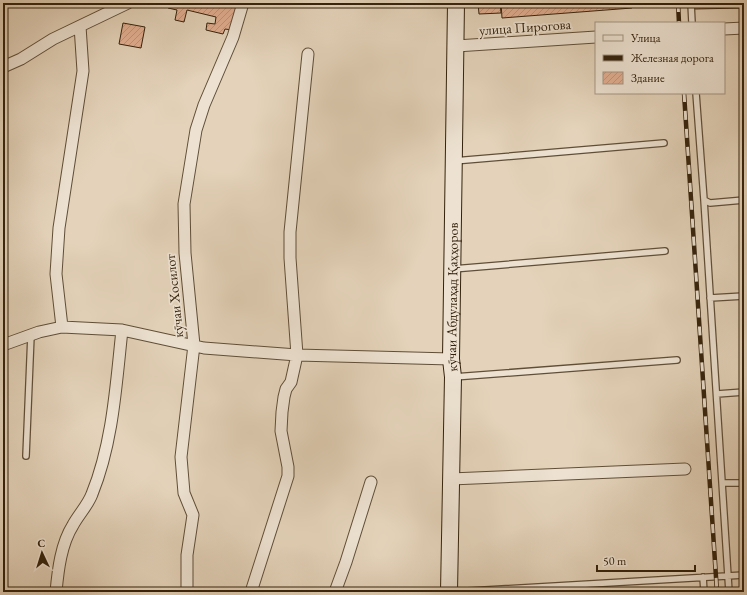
<svg xmlns="http://www.w3.org/2000/svg" width="747" height="595" viewBox="0 0 747 595" font-family="'EB Garamond',serif">
  <style>
    .building { fill: url(#building-hatch); stroke: #34220c }
    .lines { fill: none; stroke-linecap: round; stroke-linejoin: round }
    .service-casing { stroke: #604e38; stroke-width: 8 }
    .minor-casing { stroke: #604e38; stroke-width: 13 }
    .secondary-casing { stroke: #34220c; stroke-width: 18 }
    .service { stroke: #ede2d2; stroke-width: 5.5 }
    .minor { stroke: #ede2d2; stroke-width: 11 }
    .secondary { stroke: #ede2d2; stroke-width: 16 }
    .rail-casing { stroke: #34220c; stroke-width: 4.5 }
    .rail { stroke: #ede2d2; stroke-width: 3; stroke-dasharray: 9; stroke-linecap: butt }
    .labels { text-anchor: middle; dominant-baseline: central; stroke-width: 3.5; stroke-linejoin: round; paint-order: stroke }
    .street-label { font-size: 14px; fill: #34220c; stroke: #ede2d2 }
  </style>
  <defs>
    <pattern id="building-hatch" width="6" height="6" patternUnits="userSpaceOnUse"><rect width="6" height="6" fill="#e2af92"/><path d="M-1 1l2-2M0 6l6-6M5 7l2-2" fill="none" stroke="#c2967d"/></pattern>
  </defs>
  <rect width="100%" height="100%" fill="#e4d3ba"/>
  <filter id="stains"><feTurbulence type="fractalNoise" baseFrequency=".005" numOctaves="4"/><feColorMatrix values="0 0 0 0 .2 0 0 0 0 .09 0 0 0 0 .02 0 0 0 .5 -.17"/></filter>
  <radialGradient id="worn" r=".72"><stop offset=".6" stop-color="#630" stop-opacity="0"/><stop offset="1" stop-color="#630" stop-opacity=".3"/></radialGradient>
  <path class="building" d="M169,3H238L232,30L225,29L223,34L206,30L207,23L215,24L216,17L187,10L184,22L175,20L177,10L168,8Z
    M478,3H500L501,13L479,14Z
    M501,3H632V8L502,18Z
    M694,3H744V8L694,9Z
    M123,23L145,27L141,48L119,44Z"/>
  <g class="lines">
    <g class="service-casing">
      <path id="service" d="M691,3L692,23
        M696,93L704,200L710,203L744,200
        M454,161L664,143
        M704,200L729,592
        M453,269L665,251
        M710,298L744,296
        M454,377L677,360
        M717,394L744,392
        M26,456L31,335
        M722,483H744
        M703,577L704,592
        M451,592L744,575"/>
    </g>
    <g class="minor-casing">
      <path id="minor" d="M724,29L744,28
        M456,46L596,37
        M3,67L21,59L53,39L128,3
        M62,327L56,274L59,228L83,71L80,26
        M3,345L39,332L62,327L122,330L204,348L297,355L451,359
        M451,479L685,469
        M56,592C58,570 61,544 73,525C79,514 88,505 92,494C113,442 116,385 122,330
        M187,592V555L193,515L184,493L181,457L194,345L185,253L184,204L196,130L204,105L233,37L243,3
        M251,592L288,476V467L281,431L282,412L284,397L286,389L291,382L297,355L290,258V232L308,54
        M335,592L346,562L371,482"/>
    </g>
    <g class="secondary-casing">
      <g id="secondary">
        <path id="s1" d="M449,592L453,377L451,359L456,3"/>
      </g>
    </g>
    <use href="#service" class="service"/>
    <use href="#minor" class="minor"/>
    <use href="#secondary" class="secondary"/>
    <g class="rail-casing">
      <path id="rail" d="M678,3L679,23
        M684,93L717,592"/>
    </g>
    <use href="#rail" class="rail"/>
  </g>
  <g class="labels">
    <g class="street-label">
      <text transform="translate(525 27) rotate(-4)">улица Пирогова</text>
      <text transform="translate(174 296) rotate(-96)">кӯчаи Хосилот</text>
      <text stroke="none"><textPath href="#s1" startOffset="295">кӯчаи Абдулаҳад Қаҳҳоров</textPath></text>
    </g>
  </g>
  <rect width="747" height="595" fill="none" stroke="#e4d3ba" stroke-width="16"/>
  <rect x="4" y="4" width="739" height="587" fill="none" stroke="#34220c" stroke-width="2"/>
  <rect x="8" y="8" width="731" height="579" fill="none" stroke="#34220c"/>
  <rect x="595" y="22" width="130" height="72" fill="#ede2d2" stroke="#a39583"/>
  <rect x="603" y="35" width="20" height="6" fill="#ede2d2" stroke="#a39583"/>
  <text x="631" y="42" font-size="12" fill="#34220c">Улица</text>
  <rect x="603" y="55" width="20" height="6" fill="#34220c" stroke="#a39583"/>
  <text x="631" y="62" font-size="12" fill="#34220c">Железная дорога</text>
  <rect x="603" y="72" width="20" height="12" fill="url(#building-hatch)" stroke="#a39583"/>
  <text x="631" y="82" font-size="12" fill="#34220c">Здание</text>
  <g transform="translate(42 553) rotate(356)" stroke="#ede2d2" stroke-width="3" paint-order="stroke">
  <path d="M0-3L7 15L0 10L-7 15Z" fill="#34220c"/>
  <text y="-6" font-size="11" font-weight="bold" text-anchor="middle" fill="#34220c">С</text>
  </g>
  <path d="M597 565v6h98v-6" fill="none" stroke="#34220c" stroke-width="2"/>
  <text x="603" y="565" font-size="12" fill="#34220c" stroke="#ede2d2" stroke-width="3" paint-order="stroke">50 m</text>
  <rect width="100%" height="100%" filter="url(#stains)"/>
  <rect width="100%" height="100%" fill="url(#worn)"/>
</svg>
